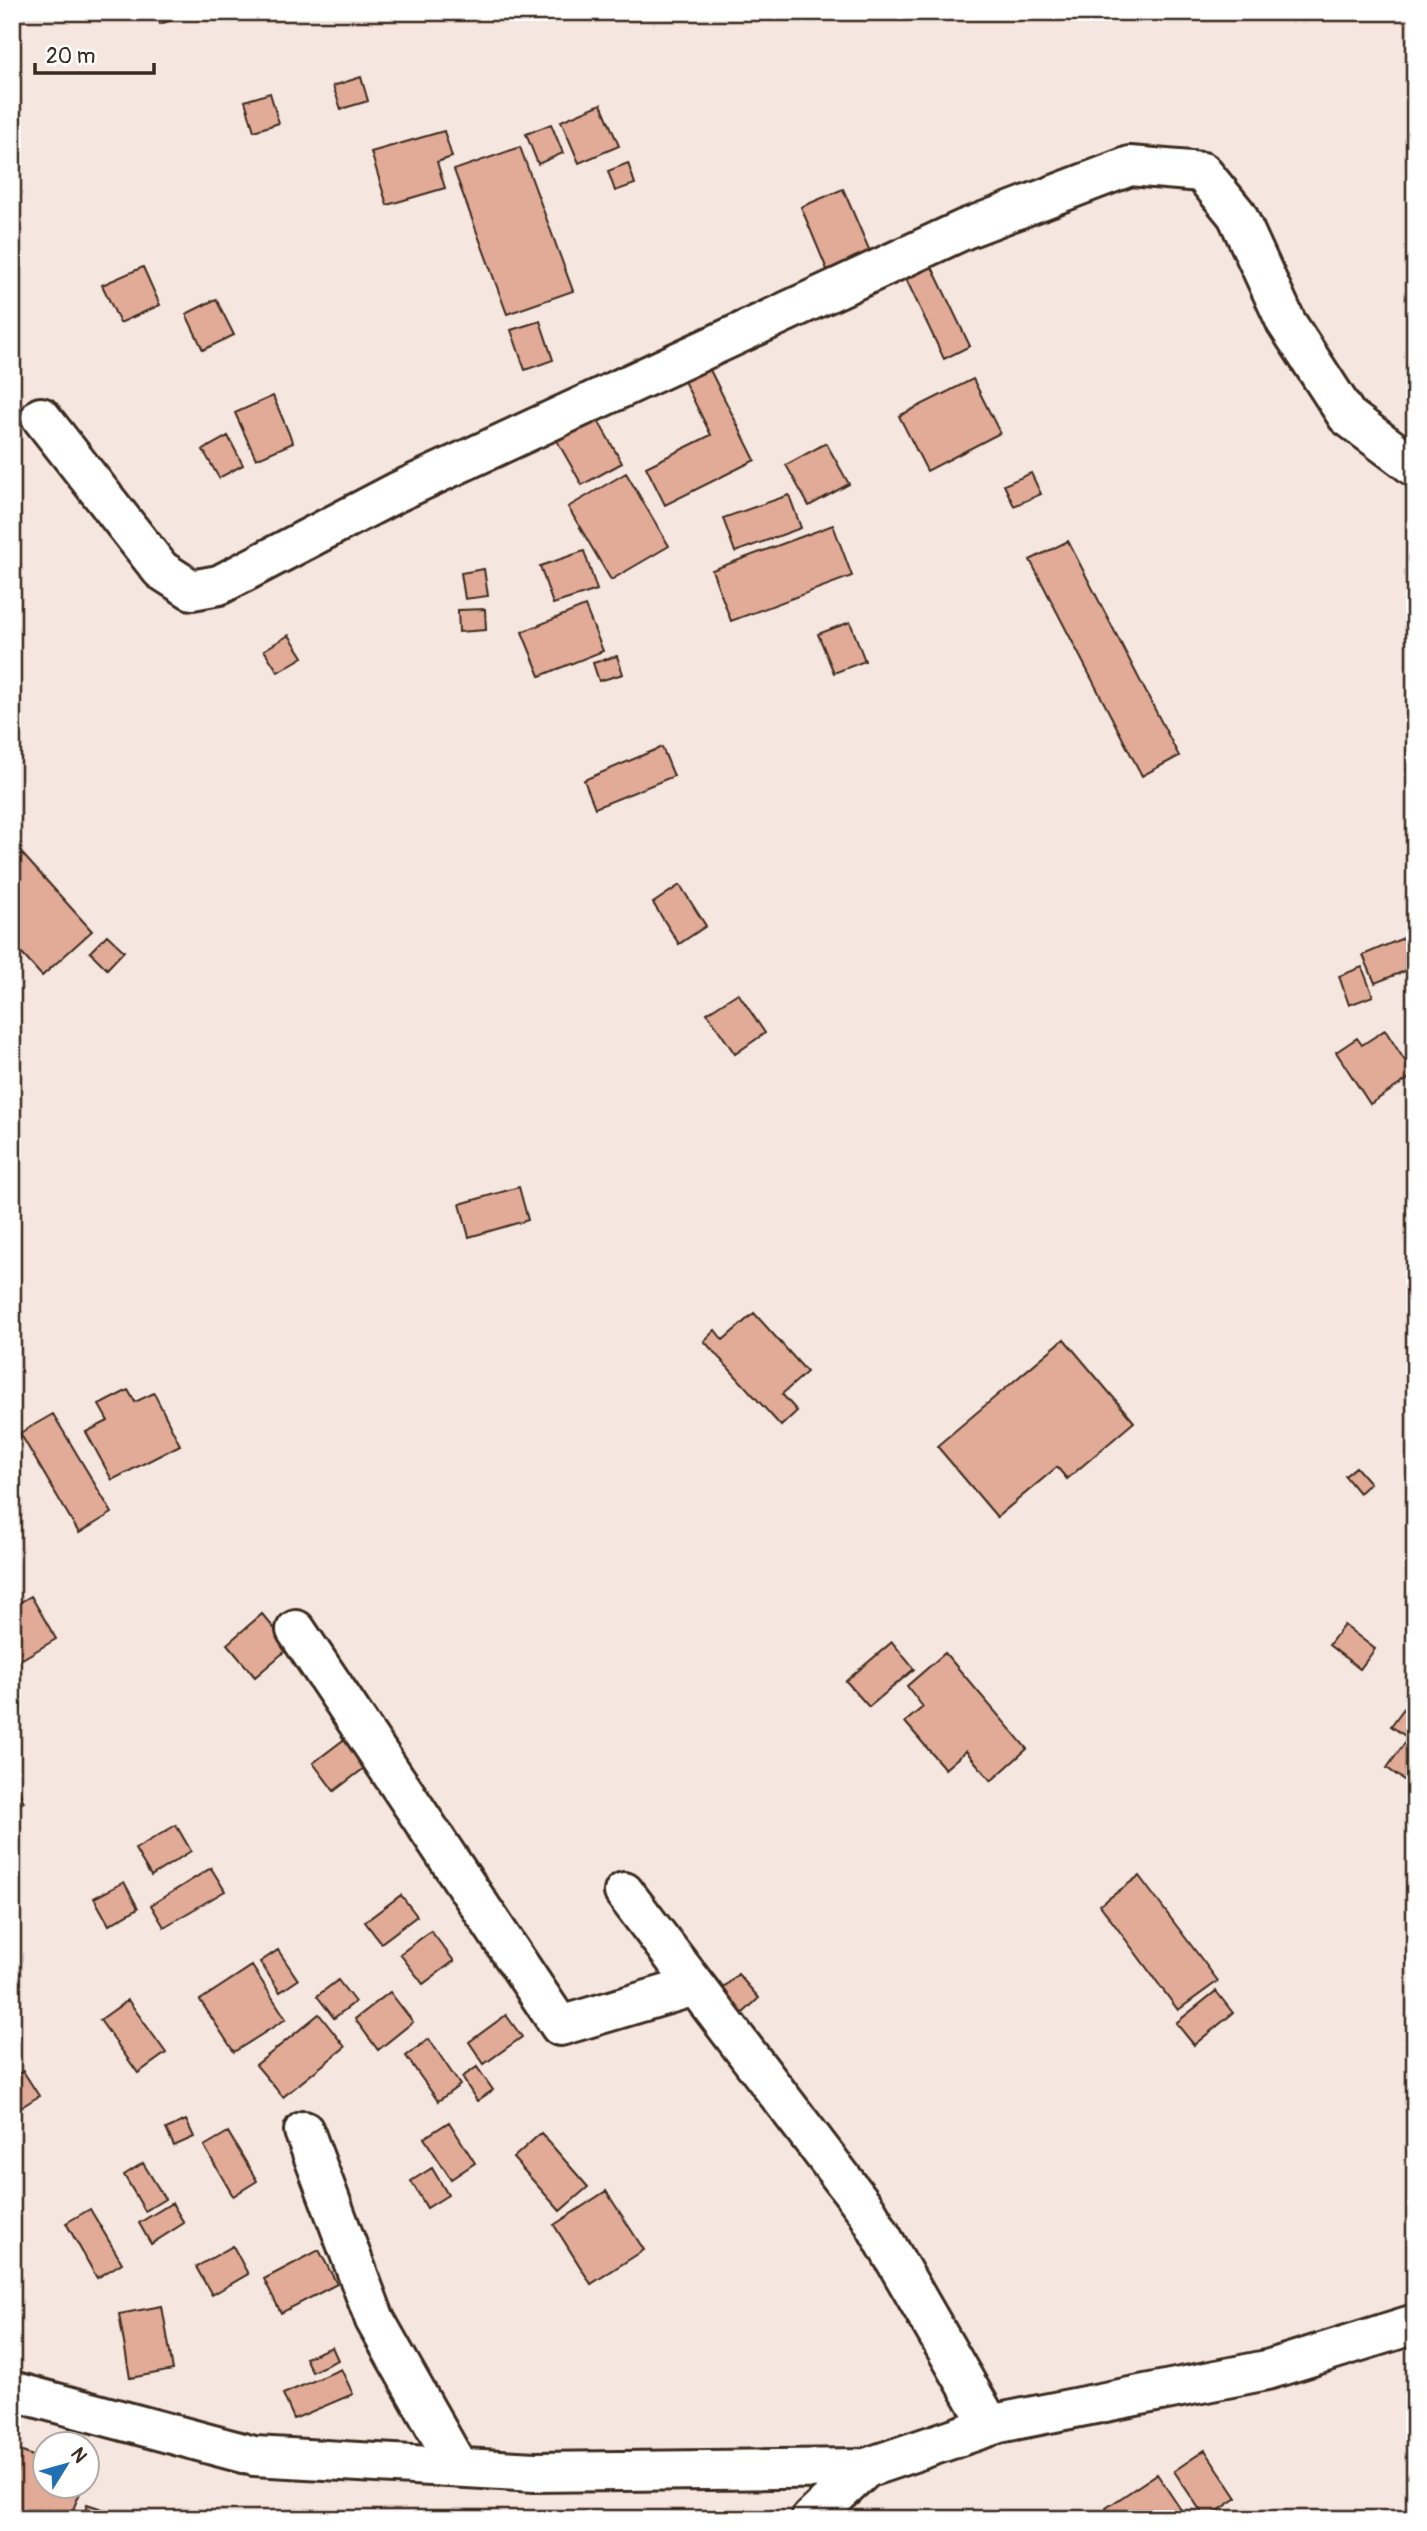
<svg xmlns="http://www.w3.org/2000/svg" width="1427" height="2531" viewBox="0 0 1427 2531" font-family="Pangolin,sans-serif">
  <style>
    .building { fill: #e1ab97; stroke: #3b2a1e; stroke-width: 2 }
    .lines { fill: none; stroke-linecap: round; stroke-linejoin: round }
    .minor-casing { stroke: #3b2a1e; stroke-width: 44 }
    .minor { stroke: #fff; stroke-width: 38 }
  </style>
  <rect width="100%" height="100%" fill="#f6e6e0"/>
  <filter id="ink" filterUnits="userSpaceOnUse"><feTurbulence type="fractalNoise" baseFrequency=".0143" numOctaves="2"/><feDisplacementMap in="SourceGraphic" scale="14" xChannelSelector="R" yChannelSelector="G"/><feConvolveMatrix kernelMatrix="1 2 1 2 8 2 1 2 1" color-interpolation-filters="sRGB"/></filter>
  <g filter="url(#ink)">
    <path class="building" d="M156,12H176L178,18L160,24Z
      M361,77L368,101L341,109L333,86Z
      M270,93L279,123L254,131L245,101Z
      M601,104L619,146L579,163L561,121Z
      M551,124L563,153L538,164L526,134Z
      M444,131L452,157L437,162L445,188L387,205L371,152Z
      M520,147L573,291L507,314L454,170Z
      M628,163L635,184L615,191L608,171Z
      M843,189L871,254L828,272L801,207Z
      M143,267L160,305L120,323L102,285Z
      M932,267L970,346L944,359L906,279Z
      M216,299L234,335L203,350L186,314Z
      M540,321L553,360L525,370L511,330Z
      M707,364L755,460L665,505L646,467L711,435L682,377Z
      M973,379L1000,433L927,471L899,416Z
      M273,396L293,443L256,459L235,413Z
      M596,417L622,463L582,485L556,439Z
      M228,436L243,465L219,478L203,450Z
      M826,443L849,484L809,506L786,465Z
      M626,473L669,546L611,580L568,507Z
      M1031,473L1041,494L1014,506L1004,485Z
      M789,495L801,528L735,552L723,518Z
      M833,525L852,576L731,621L712,570Z
      M1068,541L1179,756L1142,776L1030,560Z
      M584,551L597,590L553,604L540,566Z
      M484,569L488,596L465,599L461,573Z
      M585,606L603,651L540,676L522,632Z
      M485,609L486,630L459,632L458,610Z
      M850,622L865,661L834,673L818,634Z
      M289,635L303,657L278,672L264,650Z
      M617,656L623,674L599,681L593,663Z
      M662,747L674,776L595,808L584,780Z
      M17,848L92,931L42,976L12,943V852Z
      M680,885L706,926L679,944L653,903Z
      M1415,933V967L1375,983L1363,955Z
      M107,935L124,951L107,969L90,952Z
      M1362,967L1373,996L1349,1005L1339,976Z
      M738,993L765,1033L735,1054L707,1013Z
      M1385,1030L1414,1075L1370,1104L1336,1052L1357,1038L1362,1045Z
      M519,1187L528,1220L469,1237L460,1204Z
      M754,1313L807,1372L782,1394L797,1411L781,1426L704,1341L715,1330L723,1340Z
      M1064,1339L1134,1422L1067,1479L1057,1467L997,1517L937,1446Z
      M128,1390L135,1402L154,1393L180,1445L112,1480L86,1432L108,1421L99,1405Z
      M53,1414L112,1513L79,1533L20,1433Z
      M1356,1467L1370,1483L1359,1493L1345,1476Z
      M31,1596L56,1639L12,1665V1607Z
      M262,1614L290,1647L255,1677L227,1644Z
      M1344,1625L1375,1649L1360,1669L1329,1645Z
      M892,1642L914,1669L869,1707L846,1681Z
      M945,1653L1027,1749L991,1781L966,1751L945,1769L905,1722L923,1707L907,1686Z
      M1415,1693V1788L1387,1768L1408,1738L1391,1726Z
      M346,1738L367,1766L334,1791L313,1763Z
      M12,1777L24,1802L12,1808Z
      M176,1825L191,1851L151,1876L135,1849Z
      M211,1868L225,1891L164,1927L151,1905Z
      M1139,1876L1218,1981L1178,2010L1100,1905Z
      M124,1882L138,1908L109,1925L94,1898Z
      M401,1895L417,1916L381,1943L365,1922Z
      M431,1931L454,1961L423,1984L400,1954Z
      M278,1950L298,1980L280,1992L260,1962Z
      M252,1966L286,2019L234,2052L200,2000Z
      M738,1974L759,1998L741,2015L720,1991Z
      M338,1980L355,2002L334,2018L317,1996Z
      M1216,1991L1233,2013L1194,2045L1176,2023Z
      M390,1992L413,2022L378,2050L355,2019Z
      M128,2000L166,2053L138,2073L100,2020Z
      M319,2014L345,2047L283,2097L256,2065Z
      M506,2015L522,2037L484,2064L469,2042Z
      M429,2039L460,2085L438,2101L406,2056Z
      M477,2067L493,2090L477,2101L462,2077Z
      M23,2071L39,2096L12,2113V2078Z
      M186,2120L194,2137L174,2146L166,2129Z
      M449,2122L475,2163L451,2179L424,2138Z
      M228,2132L257,2181L233,2196L204,2146Z
      M541,2133L588,2187L560,2211L513,2158Z
      M143,2163L165,2199L145,2211L124,2175Z
      M432,2168L448,2195L427,2208L411,2181Z
      M606,2191L644,2250L591,2284L554,2225Z
      M172,2203L184,2223L151,2244L139,2223Z
      M90,2209L122,2263L97,2278L66,2223Z
      M233,2246L248,2274L212,2295L196,2267Z
      M319,2250L337,2284L281,2313L264,2279Z
      M162,2306L173,2370L130,2378L119,2314Z
      M332,2347L338,2360L312,2372L305,2358Z
      M341,2369L353,2394L294,2419L283,2394Z
      M12,2448L46,2461V2486H83L69,2519L12,2518Z
      M1205,2450L1237,2498L1206,2519L1174,2471Z
      M1157,2474L1187,2519H1113L1106,2508Z
      M87,2504L133,2519H83Z"/>
    <g class="lines">
      <g class="minor-casing">
        <path id="minor" d="M41,417L161,570L192,590L219,585L397,492L965,229L1130,166L1202,172L1237,215L1286,322L1347,416L1415,467
          M296,1630L560,2026L695,1986
          M624,1892L867,2211L990,2425
          M304,2131L375,2320L458,2467
          M12,2391L254,2456L535,2472L866,2468L999,2423L1267,2370L1415,2324
          M811,2519L866,2468"/>
      </g>
      <use href="#minor" class="minor"/>
    </g>
  </g>
  <rect width="1427" height="2531" fill="none" stroke="#fff" stroke-width="42"/>
  <rect x="21" y="21" width="1385" height="2489" fill="none" stroke="#3b2a1e" stroke-width="2.5" filter="url(#ink)"/>
  <g transform="translate(66 2465) rotate(53)"><circle r="33" fill="#ffffff" stroke="#b1aaa5" stroke-width="2"/>
  <path d="M0-5L12 26L0 18L-12 26Z" fill="#1f6fb2"/>
  <text y="-10" font-size="19" font-weight="bold" text-anchor="middle" fill="#3b2a1e">N</text>
  </g>
  <path d="M35 63v10h119v-10" fill="none" stroke="#3b2a1e" stroke-width="3.5"/>
  <text x="46" y="63" font-size="21" fill="#3b2a1e" stroke="#ffffff" stroke-width="5" paint-order="stroke">20 m</text>
</svg>
